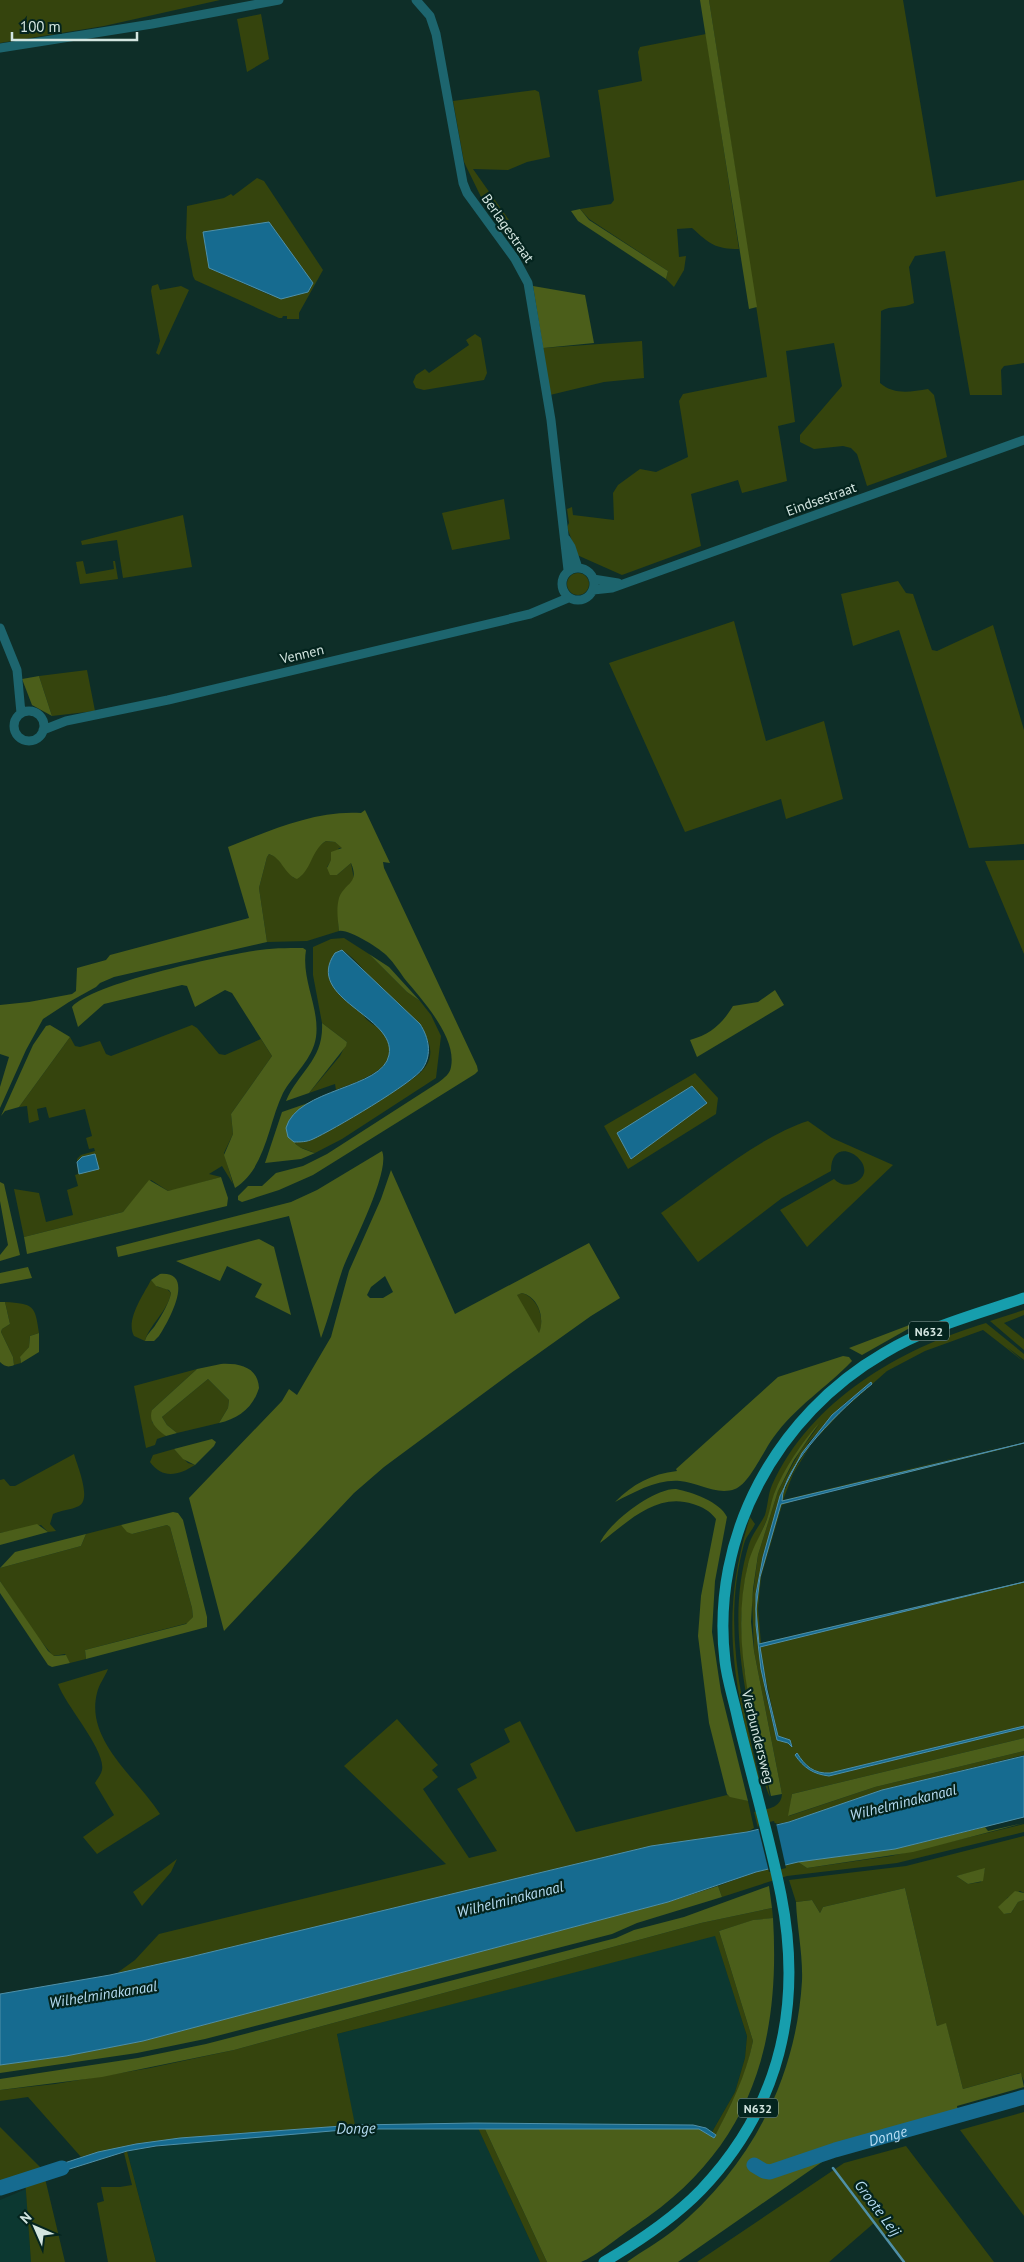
<svg xmlns="http://www.w3.org/2000/svg" width="1024" height="2262" viewBox="0 0 1024 2262" font-family="'PT Sans',sans-serif">
  <style>
    .built { fill: #0c3831 }
    .green { fill: #35440d; fill-rule: evenodd }
    .forest { fill: #4b5e1a; fill-rule: evenodd }
    .water { fill: #166b90; stroke: #4f90a8 }
    .pier { fill: #0e2e28 }
    .lines { fill: none; stroke-linecap: round; stroke-linejoin: round }
    .stream { stroke: #4f90a8; stroke-width: 2.5 }
    .river { stroke: #166b90; stroke-width: 15 }
    .tertiary { stroke: #1d656e; stroke-width: 9 }
    .primary { stroke: #179ead; stroke-width: 11 }
    .labels { text-anchor: middle; dominant-baseline: central; stroke-width: 4.5; stroke-linejoin: round; paint-order: stroke }
    .shield { fill: #04241e; stroke: #95aba6; stroke-width: 1 }
    .shield-label { font-size: 12px; font-weight: bold; fill: #d3e5e0 }
    .street-label { font-size: 14px; fill: #d3e5e0; stroke: #04241e }
    .water-label { font-size: 15px; font-style: italic; fill: #b6dcf2; stroke: #04241e }
  </style>
  <rect width="100%" height="100%" fill="#0e2e28"/>
  <path class="built" d="M715,1935L747,2036L745,2058L735,2092L712,2132L701,2126L693,2125L476,2123L540,2262H156L127,2151L212,2140L355,2129L337,2034Z
    M26,2189L31,2262H0V2200Z"/>
  <path class="green" d="M0,0H220L104,26L0,43Z
    M709,0H903L936,197L1024,180V363L1004,366L1001,370L1002,395H970L945,251L915,256L909,267L914,303C903,309 891,305 881,311L880,383C894,395 910,392 928,389L934,395L947,457L867,486L857,454L851,448L843,446L814,449L800,442V435L842,386L834,343L786,351L795,422L778,426L787,481L742,493L738,480L691,494L701,546L622,575L577,555L567,527L569,523L567,509L572,507L573,515L614,520L613,493L618,485L640,469L656,472L688,457L679,401L683,394L767,377Z
    M261,14L269,59L247,72L237,19Z
    M706,34L739,249C715,249 710,244 692,228L677,229L679,257L686,256L684,270L674,287L666,279L668,271L589,219L580,209L611,204L614,200L598,90L642,81L638,52L640,47Z
    M535,90L539,92L550,157L527,162L508,170L473,169L509,220L496,219L482,199L464,162L453,101Z
    M257,178L264,181L323,270L299,313V319H287V316H283L282,318H279L195,280L193,276L186,238L187,206L224,198L231,194L233,196ZM203,232L272,296L209,268Z
    M158,284L160,290L181,286L189,290L159,355L156,353L160,341L151,291L152,286Z
    M475,334L481,338L487,373L484,380L424,390L416,388L413,382L416,375L425,369L429,373L469,345L466,340Z
    M642,341L644,378L604,382L550,395L543,348Z
    M504,499L510,539L452,550L442,513Z
    M183,515L192,567L123,578L117,540L82,545L81,541Z
    M83,561L86,574L114,569L113,561H115L118,579L80,584L76,562Z
    M567 584a11 11 0 1 1 22 0a11 11 0 1 1-22 0Z
    M898,581L906,593L913,594L932,650L937,651L993,625L1024,730V844L969,848L899,630L853,646L841,594Z
    M734,621L766,741L824,721L843,799L786,819L781,799L685,832L609,663Z
    M87,670L95,711L52,716L39,676Z
    M326,841L335,842L343,848H339L327,867L337,875L351,863L354,879C338,903 337,901 339,931L307,941L267,942L259,888L267,857L269,854L276,857L294,878L301,876L316,848Z
    M1024,860V954L985,861Z
    M344,938L369,954L407,992L420,1001L431,1015L441,1036L436,1078L342,1139L315,1153L299,1147L294,1142C315,1141 354,1116 372,1104C388,1094 406,1085 420,1073C452,1043 401,1008 383,991C369,978 358,960 342,950L338,951C346,972 353,996 364,1016C368,1023 379,1026 384,1034C408,1067 358,1081 336,1090L335,1084L309,1093L340,1056L347,1042L322,1023L313,975V947L331,939Z
    M192,1025L197,1028L219,1054L225,1055L261,1039L272,1056L231,1114L233,1134L224,1153L233,1184L222,1166L209,1174L221,1177L175,1190L168,1191L151,1180L123,1212L24,1237L14,1189L39,1193L46,1222L73,1215L67,1190L78,1186L75,1175L78,1174L77,1159L81,1155L95,1151L94,1148L89,1149L86,1138L92,1136L85,1109L49,1118L46,1107L37,1109L39,1120L29,1123L27,1106L19,1107L70,1037L75,1046L80,1047L100,1041L106,1054L111,1056Z
    M695,1073L718,1098L716,1114L628,1169L604,1126ZM692,1087L706,1103L632,1158Z
    M808,1121L832,1138L893,1165L807,1247L780,1210L834,1179C839,1184 845,1186 852,1184C889,1170 831,1126 831,1171L782,1198L698,1262L661,1213C703,1184 760,1136 808,1121Z
    M151,1280L158,1287L166,1288L171,1293C168,1311 149,1325 145,1341L134,1336C125,1320 144,1294 151,1280Z
    M522,1293C539,1298 545,1320 539,1334L516,1295Z
    M5,1302C34,1304 35,1305 39,1333L30,1336L29,1347L20,1358L21,1363L14,1365L13,1357L1,1332L2,1329L10,1324Z
    M1024,1310V1315L1004,1323L1024,1339V1350L990,1321Z
    M986,1323L1024,1354V1360L1007,1347L1024,1362L983,1330L925,1351L887,1371L843,1410L812,1443L793,1474L783,1500L1024,1441L904,1471L1024,1444L803,1498L782,1505L761,1577L758,1609L761,1643L1024,1581L759,1644L756,1609L760,1577L780,1504L892,1474L783,1501L781,1499C799,1451 832,1416 872,1384L845,1403L809,1442L780,1496L763,1557L756,1594V1625L765,1691L777,1740L786,1742L793,1747L790,1740L778,1736L759,1647L1024,1582V1726L830,1773C814,1774 805,1766 797,1753L795,1755C804,1768 812,1774 829,1776L1024,1728V1738L792,1794L789,1816L875,1787L1024,1751V1755L882,1790L789,1822L775,1824L774,1821L759,1824L758,1828L754,1812C766,1809 781,1809 782,1794L754,1651L752,1600L758,1555L778,1491L800,1451L820,1424L798,1450L775,1492L769,1514L748,1564L744,1586L741,1621L744,1668L770,1797C761,1780 753,1731 749,1709C738,1654 732,1599 749,1544C752,1534 760,1525 765,1515C768,1505 768,1494 772,1485C811,1400 899,1349 986,1323Z
    M197,1369L152,1410V1422L166,1436L157,1439L155,1445L146,1448L134,1386Z
    M208,1379L229,1400L228,1408L219,1423L177,1433L167,1425L162,1417Z
    M174,1449L188,1463L195,1465C179,1475 163,1480 150,1462L153,1455Z
    M74,1454C77,1465 92,1499 79,1506C71,1510 61,1510 53,1514L50,1524L56,1531L48,1532L41,1525L0,1533V1480L4,1479L10,1486H15Z
    M750,1517L755,1524C752,1531 746,1536 744,1544C721,1627 743,1708 762,1790H760C736,1688 717,1622 750,1517Z
    M121,1525L132,1534L167,1525L170,1527L192,1608L193,1617L188,1623L85,1650L86,1659L70,1663L65,1654L53,1656L36,1635L0,1581V1568L81,1546L86,1534Z
    M108,1669C105,1677 99,1684 97,1693C85,1740 136,1777 160,1814L97,1854L83,1837L114,1815L95,1783C97,1779 101,1775 102,1770C106,1750 65,1705 58,1684Z
    M397,1719L438,1765L432,1770L438,1777L423,1789L469,1858L497,1851L457,1789L477,1778L470,1764L510,1742L504,1729L520,1721L576,1832L727,1795L748,1801L754,1828L747,1832L651,1846L186,1958L117,1973L135,1960L159,1934L446,1864L344,1766Z
    M1024,1824V1832L897,1863L787,1876L722,1897L718,1886L756,1872L798,1862L807,1868L891,1856Z
    M1024,1836V1893L1020,1891L1007,1898L1004,1914L1011,1913L1018,1902L1024,1900V2081L1020,2073L963,2089L946,2024L937,2026L905,1888L823,1907L820,1913L812,1900L796,1902L789,1880L906,1866ZM985,1869L981,1882L968,1884L956,1876Z
    M177,1859L171,1872L142,1906L133,1892Z
    M772,1908L773,1918L754,1920L719,1931L753,2041C747,2075 731,2105 716,2135L712,2132L735,2092L745,2058L747,2036L715,1936L337,2034L355,2125L180,2138L136,2144L81,2157L28,2097L0,2101V2090L55,2084L150,2068L234,2050L701,1923Z
    M1024,2112V2216L960,2130Z
    M0,2127L43,2170L65,2262H31L25,2178L0,2186Z
    M478,2128L485,2129L547,2262H540Z
    M906,2146L994,2262H903L874,2223L829,2262H697L844,2163Z
    M127,2151L156,2262H108L97,2203L104,2201L101,2187H120L132,2185L124,2153Z"/>
  <path class="forest" d="M700,0H709L757,307L749,309Z
    M580,209L589,220L668,271L666,279L578,221L571,211Z
    M533,286L585,295L594,343L543,348Z
    M39,676L50,710L52,716L32,705L22,679Z
    M365,810L390,863L383,862L384,868L477,1066L478,1071L475,1074L313,1175L279,1190L242,1202L238,1200V1196L248,1186H262L276,1173L303,1166L327,1154L439,1082C444,1078 450,1074 451,1067C457,1037 422,1000 404,978C399,971 394,963 388,957C381,949 349,929 339,931C338,920 336,909 339,898C345,882 360,884 351,863L337,875H330L327,868L331,860V852L342,848L335,842L326,841C311,850 312,870 297,879C284,874 282,858 269,854L267,857L259,888L267,942L114,977L100,983L96,987L69,1002L43,1019L26,1050L0,1108V1087L9,1057L0,1054V1005L29,1002L72,994L76,991L77,968L106,960L110,955L249,918L228,847C269,831 315,810 361,813Z
    M303,948L306,950C301,980 320,1008 316,1037C313,1059 293,1075 283,1093C268,1124 266,1168 235,1188L224,1155L233,1134L231,1114L272,1056L232,993L225,990L195,1007L187,986L182,985L104,1004L78,1027L72,1007C90,984 220,956 253,951C269,948 287,948 303,948Z
    M369,954L389,967L420,1001L407,992Z
    M775,990L784,1005L697,1057L690,1040C711,1034 722,1024 733,1006L758,1002Z
    M322,1023L347,1042L346,1046L309,1093L286,1101C299,1071 324,1060 322,1023Z
    M50,1025L70,1037L19,1107L5,1111L1,1116L33,1045L46,1026Z
    M311,1102L296,1113L287,1125C293,1144 295,1147 315,1153L301,1159L265,1163L282,1112Z
    M382,1151C391,1171 352,1245 343,1268C335,1291 330,1315 321,1338L289,1216L118,1257L116,1247L291,1202L317,1190Z
    M391,1170L455,1314L589,1243L620,1298L591,1316L511,1373L384,1467L354,1493L224,1631L189,1498L282,1401L289,1389L297,1395L331,1337L349,1271L381,1199ZM385,1276L393,1292L383,1298H370L367,1295L371,1287ZM522,1293C539,1297 545,1319 539,1333L517,1295Z
    M221,1177L228,1198L227,1206L27,1254L24,1237L123,1212L149,1180L168,1191Z
    M0,1182L4,1184L20,1255L0,1261V1255L8,1245L0,1201Z
    M259,1239L274,1247L291,1315L255,1297L262,1284L227,1266L220,1281L176,1261Z
    M28,1267L32,1278L0,1284V1273Z
    M160,1274C197,1271 168,1322 159,1336L154,1341H145C147,1333 152,1331 156,1324C161,1317 170,1301 171,1293L169,1290L156,1286L151,1280Z
    M0,1302H5L10,1324L2,1329L1,1332L13,1357L14,1365C8,1368 4,1366 0,1362Z
    M912,1324L915,1325L862,1355L849,1348Z
    M39,1333V1352L21,1363L20,1357L29,1347L30,1336Z
    M843,1356L849,1357L852,1361C826,1388 796,1406 773,1438C764,1450 749,1484 735,1489C717,1496 697,1482 680,1481C657,1479 635,1492 615,1502C633,1484 651,1474 677,1471L676,1469L778,1377Z
    M221,1364C239,1363 258,1367 259,1388C253,1408 238,1419 219,1423L228,1408L229,1400L208,1379L162,1417L167,1425L177,1433L166,1436C157,1429 148,1422 152,1410L197,1369Z
    M819,1423L794,1460L778,1491L758,1555L753,1589L751,1622L754,1651L782,1794L771,1796C754,1721 729,1642 748,1564C752,1548 761,1535 767,1519C770,1511 771,1502 774,1494C784,1468 801,1444 819,1423Z
    M212,1439L216,1442L214,1446L195,1465L183,1459L174,1449Z
    M676,1489C692,1492 720,1502 727,1517L715,1581L712,1632L721,1692L748,1801L730,1797L727,1794L709,1723L698,1636L701,1596L716,1519C710,1511 703,1507 693,1504C656,1492 628,1522 600,1543C608,1523 654,1488 676,1489Z
    M173,1512L178,1513L183,1520L207,1617V1627L86,1659L85,1650L186,1624L193,1617L192,1608L170,1527L167,1525L132,1534L127,1532L121,1525Z
    M37,1524L48,1532L0,1545V1533Z
    M86,1534L81,1546L0,1568L15,1552Z
    M0,1581L48,1651L54,1656L66,1655L70,1663L52,1667L48,1665L0,1593Z
    M1024,1738V1751L875,1787L788,1816L792,1794Z
    M1024,1823L913,1852L807,1868L798,1862L895,1849L985,1827L988,1831Z
    M985,1868L983,1881L968,1884L956,1876Z
    M718,1886L722,1897L637,1923L612,1934L205,2039L137,2053L0,2073V2065L66,2056L143,2041L668,1902Z
    M769,1886L772,1908L701,1923L234,2050L102,2077L0,2090V2079L138,2058L206,2044L616,1938L634,1930L684,1917Z
    M905,1888L937,2026L946,2023L963,2089L1021,2073L1024,2087L957,2106L959,2115L835,2153L678,2262H627C642,2251 659,2242 674,2230C750,2167 796,2080 802,1981C803,1954 797,1928 796,1902L812,1900L820,1913L823,1907Z
    M1015,1891L1024,1893V1900L1018,1902L1011,1913L1004,1914L998,1907Z
    M773,1918C781,2050 748,2151 635,2226C621,2235 595,2257 581,2262C572,2262 557,2262 547,2262L485,2129H699L714,2138C730,2107 746,2076 753,2041L719,1931L753,1920Z"/>
  <path class="water" d="M269,222L313,283L308,292L281,299L209,268L203,232Z
    M342,950L420,1024C429,1038 432,1054 423,1068C415,1082 331,1131 313,1139C307,1142 300,1142 294,1142L288,1137L286,1128C297,1088 383,1089 389,1055C397,1016 303,999 335,953Z
    M692,1086L707,1103L631,1159L617,1133Z
    M95,1154L99,1169L79,1174L77,1162L82,1157Z
    M871,1382L872,1384C845,1405 782,1465 782,1501L1024,1443L781,1504L760,1577L756,1609L759,1644L1024,1582L760,1647L767,1690L778,1736L790,1740L792,1747L788,1743L777,1740L761,1669L756,1625V1594L763,1557L780,1496L802,1453L832,1415Z
    M1024,1726V1728L829,1776C813,1774 804,1768 795,1755L797,1753C805,1766 814,1774 830,1773Z
    M1024,1756V1817L895,1849L798,1862L756,1872L668,1902L143,2041L66,2056L0,2065V1994L110,1975L186,1958L651,1846L747,1832L789,1822L882,1790Z
    M475,2123L693,2125L706,2128L716,2135L714,2138L699,2129H355L156,2146L127,2151L44,2177L43,2170L98,2152L136,2144L180,2138L355,2125Z"/>
  <path class="pier" d="M776,1823L786,1868L769,1872L758,1827Z"/>
  <g class="lines">
    <path class="stream" d="M823,2154L825,2157
      M833,2168L904,2262"/>
    <g class="river">
      <path id="s1" d="M754,2165L764,2171L770,2172L835,2150L1024,2097"/>
      <path d="M0,2188L62,2168"/>
    </g>
    <path class="tertiary" d="M416,0L430,16L436,34L463,183L467,193L515,259L528,283L551,420L568,570
      M0,48L152,24L279,0
      M566,539L571,547L578,568
      M562 584a16 16 0 1 1 32 0a16 16 0 1 1-32 0Z
      M593,579L618,583
      M593,590L612,588L626,583L1024,440
      M0,628L17,670L21,713
      M14 726a15 15 0 1 1 30 0a15 15 0 1 1-30 0Z
      M43,730L66,721L168,700L530,614L568,598"/>
    <path class="primary" d="M604,2262C638,2242 673,2219 701,2190C780,2107 803,2006 781,1895C769,1836 752,1778 738,1720C734,1700 727,1680 725,1661C710,1536 777,1415 884,1353C927,1327 977,1314 1024,1298"/>
  </g>
  <g class="labels">
    <g class="shield">
      <rect x="909" y="1321.5" width="40" height="19" rx="4"/>
      <rect x="738" y="2098.5" width="40" height="19" rx="4"/>
    </g>
    <g class="shield-label">
      <text x="929" y="1331">N632</text>
      <text x="758" y="2108">N632</text>
    </g>
    <g class="street-label">
      <text transform="translate(508 228) rotate(55)">Berlagestraat</text>
      <text transform="translate(821 499) rotate(-20)">Eindsestraat</text>
      <text transform="translate(302 654) rotate(-13)">Vennen</text>
      <text transform="translate(758 1737) rotate(76)">Vierbundersweg</text>
    </g>
    <g class="water-label">
      <text transform="translate(903 1802) rotate(-14)">Wilhelminakanaal</text>
      <text transform="translate(510 1899) rotate(-14)">Wilhelminakanaal</text>
      <text transform="translate(103 1994) rotate(-9)">Wilhelminakanaal</text>
      <text transform="translate(356 2128) rotate(-1)">Donge</text>
      <text stroke="none"><textPath href="#s1" startOffset="141">Donge</textPath></text>
      <text transform="translate(878 2208) rotate(53)">Groote Leij</text>
    </g>
  </g>
  <g transform="translate(35 2227) rotate(315)" stroke="#04241e" stroke-width="4" paint-order="stroke">
  <path d="M0-4L9 19L0 12L-9 19Z" fill="#d3e5e0"/>
  <text y="-8" font-size="14" font-weight="bold" text-anchor="middle" fill="#d3e5e0">N</text>
  </g>
  <path d="M12 32v8h125v-8" fill="none" stroke="#d3e5e0" stroke-width="2.5"/>
  <text x="20" y="32" font-size="15" fill="#d3e5e0" stroke="#04241e" stroke-width="4" paint-order="stroke">100 m</text>
</svg>
